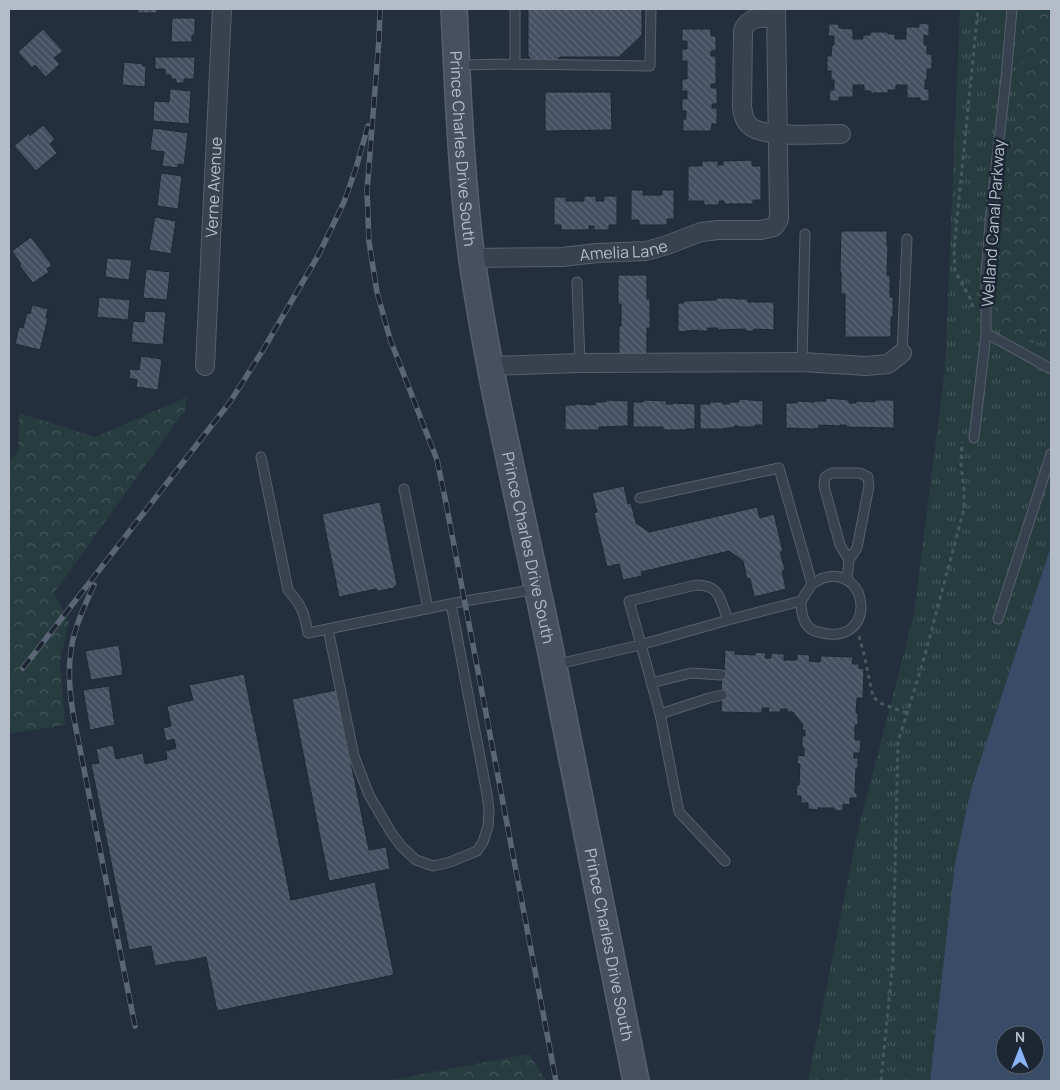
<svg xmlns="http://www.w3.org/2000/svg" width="1060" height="1090" viewBox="0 0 1060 1090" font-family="Manrope,sans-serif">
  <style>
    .grass { fill: url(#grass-tufts) }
    .forest { fill: url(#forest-crowns) }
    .water { fill: #394c67; fill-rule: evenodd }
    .building { fill: url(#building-back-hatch); stroke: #1f2835 }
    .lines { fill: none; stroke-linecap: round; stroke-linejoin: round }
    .service-casing { stroke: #565f6c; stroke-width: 11 }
    .minor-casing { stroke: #565f6c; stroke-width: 20 }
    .secondary-casing { stroke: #565f6c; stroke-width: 28 }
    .path { stroke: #44595c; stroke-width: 3; stroke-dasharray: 4 4; stroke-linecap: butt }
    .service { stroke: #38414e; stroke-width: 9 }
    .minor { stroke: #38414e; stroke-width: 18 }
    .secondary { stroke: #465061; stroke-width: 25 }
    .rail-casing { stroke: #5a6575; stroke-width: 5.5 }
    .rail { stroke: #1d2633; stroke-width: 4; stroke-dasharray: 11; stroke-linecap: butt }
    .labels { text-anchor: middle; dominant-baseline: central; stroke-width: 5; stroke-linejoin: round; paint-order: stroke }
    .street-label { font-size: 16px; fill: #b4bcc9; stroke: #1d2633 }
  </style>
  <defs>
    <pattern id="grass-tufts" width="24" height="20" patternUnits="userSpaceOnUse" patternTransform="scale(1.25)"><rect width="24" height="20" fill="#263c3f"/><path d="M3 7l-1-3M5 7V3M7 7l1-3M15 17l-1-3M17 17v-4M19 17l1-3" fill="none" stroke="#435659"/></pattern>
    <pattern id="forest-crowns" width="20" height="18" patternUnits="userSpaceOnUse" patternTransform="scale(1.25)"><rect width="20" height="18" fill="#263c3f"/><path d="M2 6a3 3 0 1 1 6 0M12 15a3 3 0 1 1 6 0" fill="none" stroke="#435659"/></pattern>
    <pattern id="building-back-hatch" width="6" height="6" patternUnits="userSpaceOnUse" patternTransform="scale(1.25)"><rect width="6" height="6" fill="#455162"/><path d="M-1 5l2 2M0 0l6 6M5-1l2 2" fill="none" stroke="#5d6877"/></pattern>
  </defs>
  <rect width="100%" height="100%" fill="#242f3e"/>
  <path class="grass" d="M960,9H1051V785L994,1081H808L856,838L914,614L945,369Z"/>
  <path class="forest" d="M1027,9H1051V327L1033,344L994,321Z
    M187,397L185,410L54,593L69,622L60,660L65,725L9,734V462L18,452L19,413L95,437Z
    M529,1054L546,1081H385Z"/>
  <path class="water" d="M1051,546V1081H930L955,863L971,789ZM1005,1035H1035V1065H1005Z"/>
  <path class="building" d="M138,9H157V13H138Z
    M528,9H642V35L619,57H560L554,62H534L528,56Z
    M172,18H195V35H192V42H171Z
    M919,23L929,24V36L924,35V45H927V54H932V69H927V80H925V89H929V101H920V98H907V85H896V90H888V93H871V91H864V85H853V97H839V101H829L830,90H834V80H831V71H827V56H831L832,45H834V36H828L829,24H839V28L853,29V39H863V35H870V32H888V34H895V39H906V27H919Z
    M43,29L63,51L54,58L60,64L46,77L35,65L32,68L18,52Z
    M682,29H711V36H716V51H711V56H716V84H711V88H717V104H712V108H717V124H712L711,131H683V119H686V111H682V99H687V91H682V79H687V61H682V49H687V41H682Z
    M155,57H195L194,79H184V83H176V79H171V75H165V69H155Z
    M124,62L143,64L142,66H146L145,87L122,85Z
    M170,89L191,91L189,124L153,121L154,101L169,102Z
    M545,92H611L612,130L545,131Z
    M43,125L55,139L50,144L57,153L36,171L14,146L29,133L30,136Z
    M153,128L188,133L184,165L178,164V168L162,166L164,152L150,150Z
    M752,160V166H761V200H753V204H724V201H719V205H704V201H688V166H702V161H718V165H723V161Z
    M161,173L182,176L178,209L157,206Z
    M631,190H643V195H662V190H674V219H667V225H639V220H631Z
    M584,196H596V201H604V196H617V225H609V230H594V226H589V230H561V225H554V197H566V201H584Z
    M155,217L176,221L171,254L149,250Z
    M841,231H887V246H888L887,275H890V297H893V317H891V337H845V294H841V272H840Z
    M31,237L52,265L47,269L49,272L33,283L19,265L21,264L12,251Z
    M107,258L132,260L129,280L105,277Z
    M146,269L170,272L167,300L143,298Z
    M618,275H647V299H650V328H647V354H619V326H621V304H618Z
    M99,297L130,300L128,320L97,317Z
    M716,298H735V299H748V302H774V330L754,329V331H745V329L718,330V328H708V331H698V330L678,332V303H684V301L716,300Z
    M32,305L48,309L46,318H48L40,350L15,344L19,327L23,328L27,313L30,314Z
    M145,311L166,312L163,345L131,342L133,321L144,322Z
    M141,356L162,359L158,390L136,387L137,380L129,378L130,369L139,370Z
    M826,398L849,400V403H856V401L875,402V400H894V428L846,427V425H840V426L819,425V428L812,429L786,428V403H797V401L815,402V401H826Z
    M739,399L763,401V425H755V427H738V426H734V428H725V429H700V404H710V402H723V404H729V402H739Z
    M606,400L628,401V426L599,427V430H565V405H575V404L595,405V402H606Z
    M643,400L666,401V404H673V403L695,404V429H686V430H663V427H633V402H643Z
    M624,486L628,504L631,503L636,523L649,532L757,507L760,518L774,514L783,552H780L785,570L782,571L786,589L754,597L750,578L747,579L743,561L729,551L641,572L642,576L623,580L619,564L607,567L594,513L597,512L592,493Z
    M380,502L397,584L394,588L379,591L376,589L339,597L322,514Z
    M119,645L123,675L91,680L85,651Z
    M725,650L735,651V654L755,655V652L766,653L765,658H771V653L784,654V660H797V654L810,655L809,661L820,662L821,656L853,657L852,664H859V668L864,669L863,698H857L856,713H858V725H855V740H861L860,753H854V758H858V768H856L855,793H857V798H850V805L843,804V811L834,810V808H818V810L808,809V803H801V796H796L797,785H799L800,764H797L798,755L804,756V748H802V736H805V730H802L803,725L793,712H787V709H781L780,712H768L769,708H762V713L721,712L722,690H721L722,671H724Z
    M244,674L291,900L375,882L394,975L217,1011L206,957L182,962L181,961L155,966L151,946L129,950L91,764L99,763L96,749L113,745L116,759L143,753L145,764L167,759L166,751L176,748L174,739L166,741L163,728L171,726L167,706L193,700L189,685Z
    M109,686L115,725L90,730L83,690Z
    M336,690L369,850L386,847L390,869L329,881L292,699Z"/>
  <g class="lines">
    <g class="service-casing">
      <path id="service" d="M515,9V64
        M459,65L515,64L650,66L651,9
        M577,282L580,363
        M986,333L1051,369
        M902,353L907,239
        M802,362L805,234
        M974,438L986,333V274L991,211L1006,78L1012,9
        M261,457L288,590C302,606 304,612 308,633L465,601L537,589
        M404,489L428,609
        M847,580L849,560L857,548L869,486L868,477L860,473H832L825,477L824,486L840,545L849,560
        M801,601C801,614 804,629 818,632C878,649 871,564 823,578C819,580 816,582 812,584
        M998,619L1051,454
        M328,629L354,756L369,795L392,834L402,847L416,860L433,866L450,862L477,851L483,842L488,826L489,810L487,794L451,604
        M554,665L640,645L728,620L801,601L812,584L779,468L640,498
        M651,683L691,673L721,675
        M660,714L709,698L722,695
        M725,861L679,812L660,714L629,601L696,585C721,585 720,600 728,620"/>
    </g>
    <g class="minor-casing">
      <g id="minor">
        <path d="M776,18C762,18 748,15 743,31L742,107C743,114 744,120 749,125C762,139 821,134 841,134"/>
        <path id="s1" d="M472,258L562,257L597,253L646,251L667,245L701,232L718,230H761L774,227L779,219L776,9"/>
        <path id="s2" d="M205,366L222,9"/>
        <path d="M490,366L580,363L802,362L866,366L888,364L902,353"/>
      </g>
    </g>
    <g class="secondary-casing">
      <g id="secondary">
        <path id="s3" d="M454,9C458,92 461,177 472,260C492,397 527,532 554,668C582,805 609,943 636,1081"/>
      </g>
    </g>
    <path class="path" d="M973,307L970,298L955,271L954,249L978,9
      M859,636L864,654L873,697L882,704L907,713
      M881,1081L893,959L898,742L923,662L964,509V491L961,464L962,442"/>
    <use href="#service" class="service"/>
    <use href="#minor" class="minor"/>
    <use href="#secondary" class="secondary"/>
    <g class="rail-casing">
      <path id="rail" d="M380,9L379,39L367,191L369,242L377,292L390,339L437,460L445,498L556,1081
        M94,585C87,600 80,615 75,632C66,661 69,694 75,724L135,1026
        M23,668L230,402L263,350L319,254L344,202L356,168L368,126"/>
    </g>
    <use href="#rail" class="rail"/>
  </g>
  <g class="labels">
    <g class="street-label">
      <text stroke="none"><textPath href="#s3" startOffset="140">Prince Charles Drive South</textPath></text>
      <text stroke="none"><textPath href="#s2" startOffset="179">Verne Avenue</textPath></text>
      <text transform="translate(993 223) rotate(-86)">Welland Canal Parkway</text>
      <text stroke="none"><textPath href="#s1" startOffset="152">Amelia Lane</textPath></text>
      <text stroke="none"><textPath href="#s3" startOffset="545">Prince Charles Drive South</textPath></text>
      <text stroke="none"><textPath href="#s3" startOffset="950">Prince Charles Drive South</textPath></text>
    </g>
  </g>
  <rect width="1060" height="1090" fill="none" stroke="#b4bcc9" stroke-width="20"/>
  <g transform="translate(1020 1050)"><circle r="24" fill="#1d2633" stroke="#59626f"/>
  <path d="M0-4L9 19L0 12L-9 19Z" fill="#8ab4f8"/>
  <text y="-8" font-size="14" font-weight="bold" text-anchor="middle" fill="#b4bcc9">N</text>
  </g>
</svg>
